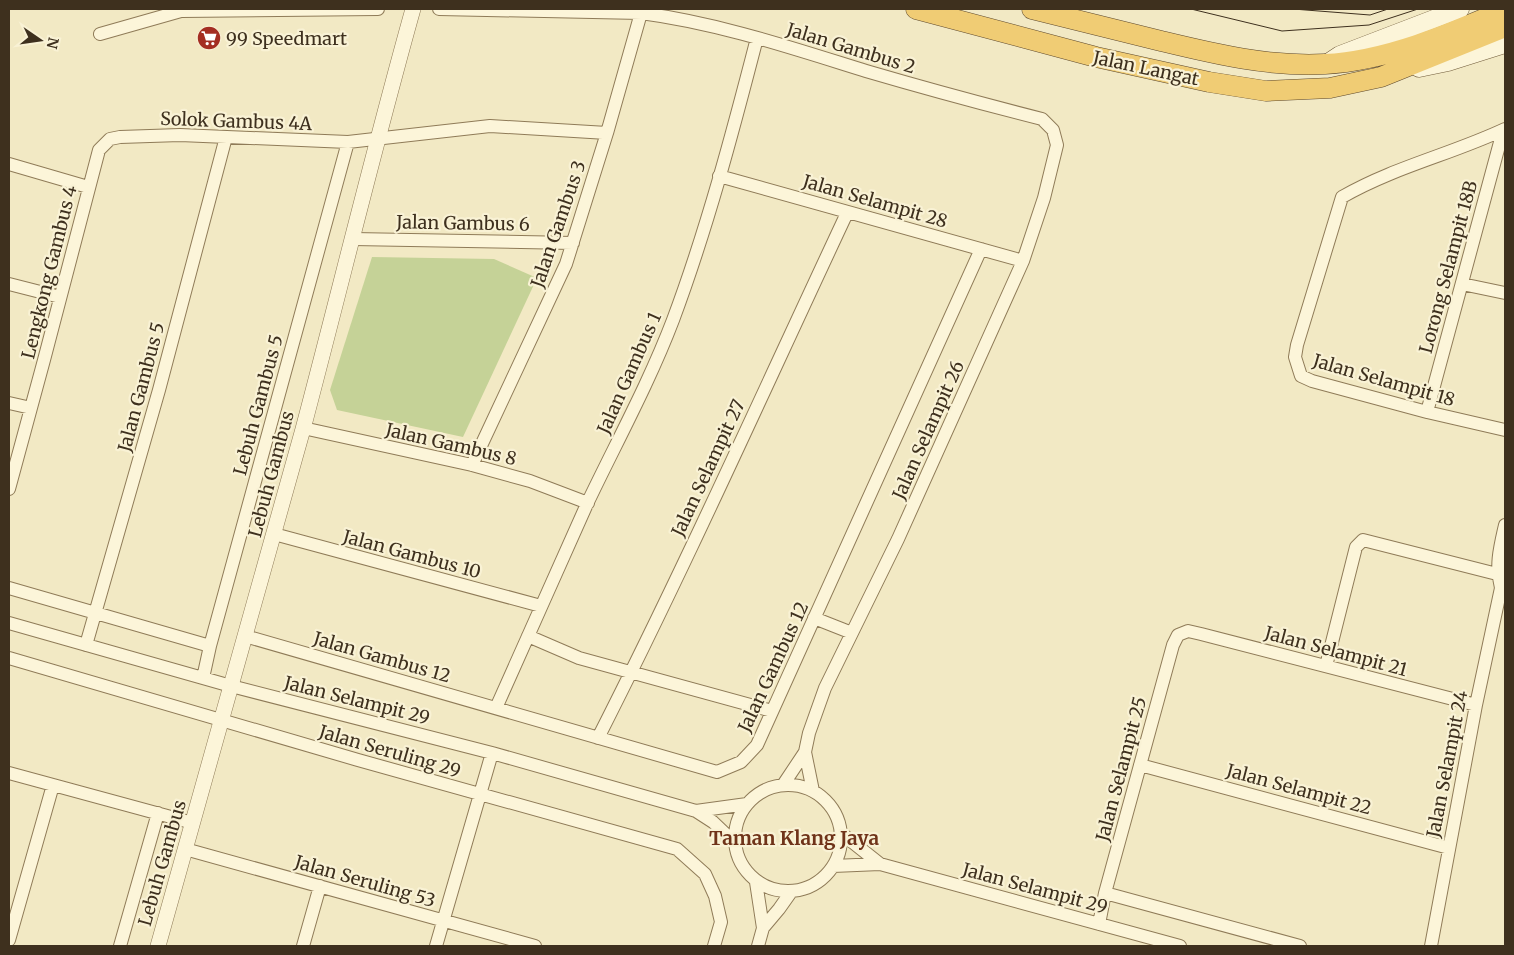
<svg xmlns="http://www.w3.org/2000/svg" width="1514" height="955" viewBox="0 0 1514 955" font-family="Merriweather,serif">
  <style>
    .green { fill: #c5d297 }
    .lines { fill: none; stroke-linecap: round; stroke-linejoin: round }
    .minor-casing { stroke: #8f7b58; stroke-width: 14 }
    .tertiary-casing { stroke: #8f7b58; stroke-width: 16 }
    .secondary-casing { stroke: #715c3b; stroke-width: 19 }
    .trunk-casing { stroke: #5d482d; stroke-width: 21 }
    .minor { stroke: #fcf5d9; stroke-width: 12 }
    .tertiary { stroke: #fcf5d9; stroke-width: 15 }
    .secondary { stroke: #fcf5d9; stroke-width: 18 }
    .trunk { stroke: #f0cc74; stroke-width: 20 }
    .tram { stroke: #3e301e; stroke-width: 1 }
    .labels { text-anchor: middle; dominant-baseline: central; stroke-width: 4.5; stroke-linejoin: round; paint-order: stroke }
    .poi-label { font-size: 18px; fill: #3e301e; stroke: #f9f2d5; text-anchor: start }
    .street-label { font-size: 18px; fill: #3e301e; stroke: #f9f2d5 }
    .neighbourhood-label { font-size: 19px; font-weight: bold; fill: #6f3319; stroke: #f9f2d5 }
  </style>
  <rect width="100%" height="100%" fill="#f2e9c4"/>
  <path class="green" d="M372,257L494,259L537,278L463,437L337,410L330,390Z"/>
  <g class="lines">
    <g class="minor-casing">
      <path id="minor" d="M439,9L641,13C718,23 792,48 866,71C924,88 983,104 1042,119L1053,130L1057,145L1044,198L1023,261L898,539L825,688L809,733L805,752L813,791
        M100,34L181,11L378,9
        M1505,129C1452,154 1394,167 1342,197L1297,345L1295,357L1301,376L1312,381L1427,412L1505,430
        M9,164L88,187
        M719,176L1023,261
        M353,239L573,243
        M9,284L60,297
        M1462,284L1505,293
        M9,403L31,408
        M1427,412L1503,131
        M303,428L472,465L530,481L588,503
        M472,465L566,264L607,133L641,13
        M9,489L44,360L99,150L110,139L120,137L180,135L348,142L490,126L607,133
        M274,534L541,606
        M9,588L210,646
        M814,618L852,633
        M9,623L231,686L492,753L696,811L713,822L734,842
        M245,636L717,772L741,762L757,745L981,249
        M528,636L579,658L772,711
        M86,645L159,390L226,137
        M9,658L358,760L677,849L705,874L715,896L721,922L714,946
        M1326,666L1356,547L1363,540L1497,574
        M203,678L210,646L348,142
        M496,708C527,640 556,572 587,504C616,443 649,383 673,320C707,229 733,131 757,38
        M598,738C686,565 765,388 847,213
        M1140,765L1449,848
        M9,773L193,823
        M735 838a53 53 0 1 1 106 0a53 53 0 1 1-106 0Z
        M783,785L805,752
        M696,811L747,804
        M841,833L880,864
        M185,849L535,946
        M833,866L880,864L1180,946
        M756,882L763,928L758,946
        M1105,893L1300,946
        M1099,924L1105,893L1173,645L1178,635L1188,631L1201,634L1476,705
        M763,928L779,909L791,892
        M9,940L53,785
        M120,946L158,813
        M303,946L320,886
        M436,946L492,753
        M1431,946L1476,705L1501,588C1495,565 1500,547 1505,525"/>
    </g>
    <g class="tertiary-casing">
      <path id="tertiary" d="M158,946C207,774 256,602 303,429C340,289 374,148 413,9"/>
    </g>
    <g class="secondary-casing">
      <path id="secondary" d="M1328,63L1340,55L1460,9
        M1419,68L1448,62L1505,44"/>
    </g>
    <g class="trunk-casing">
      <path id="trunk" d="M916,9L1096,57L1209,82L1266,91L1330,88L1381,77L1505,27
        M1032,9C1075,20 1118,30 1161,41C1215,54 1268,67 1325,64C1386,61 1449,34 1505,10"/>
    </g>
    <use href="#minor" class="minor"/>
    <use href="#tertiary" class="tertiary"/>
    <use href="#secondary" class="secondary"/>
    <use href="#trunk" class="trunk"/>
    <path class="tram" d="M1191,9L1282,31L1369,25L1418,9
      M1293,9L1370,15L1388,9"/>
  </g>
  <defs>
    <g id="supermarket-disc" transform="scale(1.25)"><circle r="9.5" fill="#a42e22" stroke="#f9f2d5"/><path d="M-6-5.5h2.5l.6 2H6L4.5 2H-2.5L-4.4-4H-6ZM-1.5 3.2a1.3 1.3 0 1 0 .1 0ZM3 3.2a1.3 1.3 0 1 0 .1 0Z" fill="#fff"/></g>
  </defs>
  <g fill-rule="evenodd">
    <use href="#supermarket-disc" x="209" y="38"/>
  </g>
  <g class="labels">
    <g class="poi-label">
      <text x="226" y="38">99 Speedmart</text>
    </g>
    <g class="street-label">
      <text transform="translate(851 48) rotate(17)">Jalan Gambus 2</text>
      <text transform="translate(1146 68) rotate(12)">Jalan Langat</text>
      <text transform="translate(236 121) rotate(2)">Solok Gambus 4A</text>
      <text transform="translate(875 201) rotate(16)">Jalan Selampit 28</text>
      <text transform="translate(463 223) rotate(1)">Jalan Gambus 6</text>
      <text transform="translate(558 224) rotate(-71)">Jalan Gambus 3</text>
      <text transform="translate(1448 267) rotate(-75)">Lorong Selampit 18B</text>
      <text transform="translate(49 272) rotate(-76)">Lengkong Gambus 4</text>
      <text transform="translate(629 373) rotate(-66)">Jalan Gambus 1</text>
      <text transform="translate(1384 380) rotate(16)">Jalan Selampit 18</text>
      <text transform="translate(141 387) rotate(-75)">Jalan Gambus 5</text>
      <text transform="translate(258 405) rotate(-75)">Lebuh Gambus 5</text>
      <text transform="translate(928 430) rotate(-66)">Jalan Selampit 26</text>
      <text transform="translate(451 444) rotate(13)">Jalan Gambus 8</text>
      <text transform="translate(708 468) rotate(-65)">Jalan Selampit 27</text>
      <text transform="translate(271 474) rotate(-75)">Lebuh Gambus</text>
      <text transform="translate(412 554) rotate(15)">Jalan Gambus 10</text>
      <text transform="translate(1336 651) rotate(15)">Jalan Selampit 21</text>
      <text transform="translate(382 657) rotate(16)">Jalan Gambus 12</text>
      <text transform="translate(773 667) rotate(-65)">Jalan Gambus 12</text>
      <text transform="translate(357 700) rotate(14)">Jalan Selampit 29</text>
      <text transform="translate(390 751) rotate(16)">Jalan Seruling 29</text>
      <text transform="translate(1447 764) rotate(-79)">Jalan Selampit 24</text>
      <text transform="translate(1121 769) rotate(-75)">Jalan Selampit 25</text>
      <text transform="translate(1299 789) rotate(15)">Jalan Selampit 22</text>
      <text transform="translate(162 863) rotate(-74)">Lebuh Gambus</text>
      <text transform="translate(365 881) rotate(16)">Jalan Seruling 53</text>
      <text transform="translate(1035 888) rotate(15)">Jalan Selampit 29</text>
    </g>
    <g class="neighbourhood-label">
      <text x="794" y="838">Taman Klang Jaya</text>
    </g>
  </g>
  <rect width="1514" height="955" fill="none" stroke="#3e301e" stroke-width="20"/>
  <g transform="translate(40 40) rotate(103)" stroke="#f9f2d5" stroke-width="4" paint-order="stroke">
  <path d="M0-4L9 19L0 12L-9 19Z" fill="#3e301e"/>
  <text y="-8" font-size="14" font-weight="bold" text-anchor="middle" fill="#3e301e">N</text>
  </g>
</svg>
